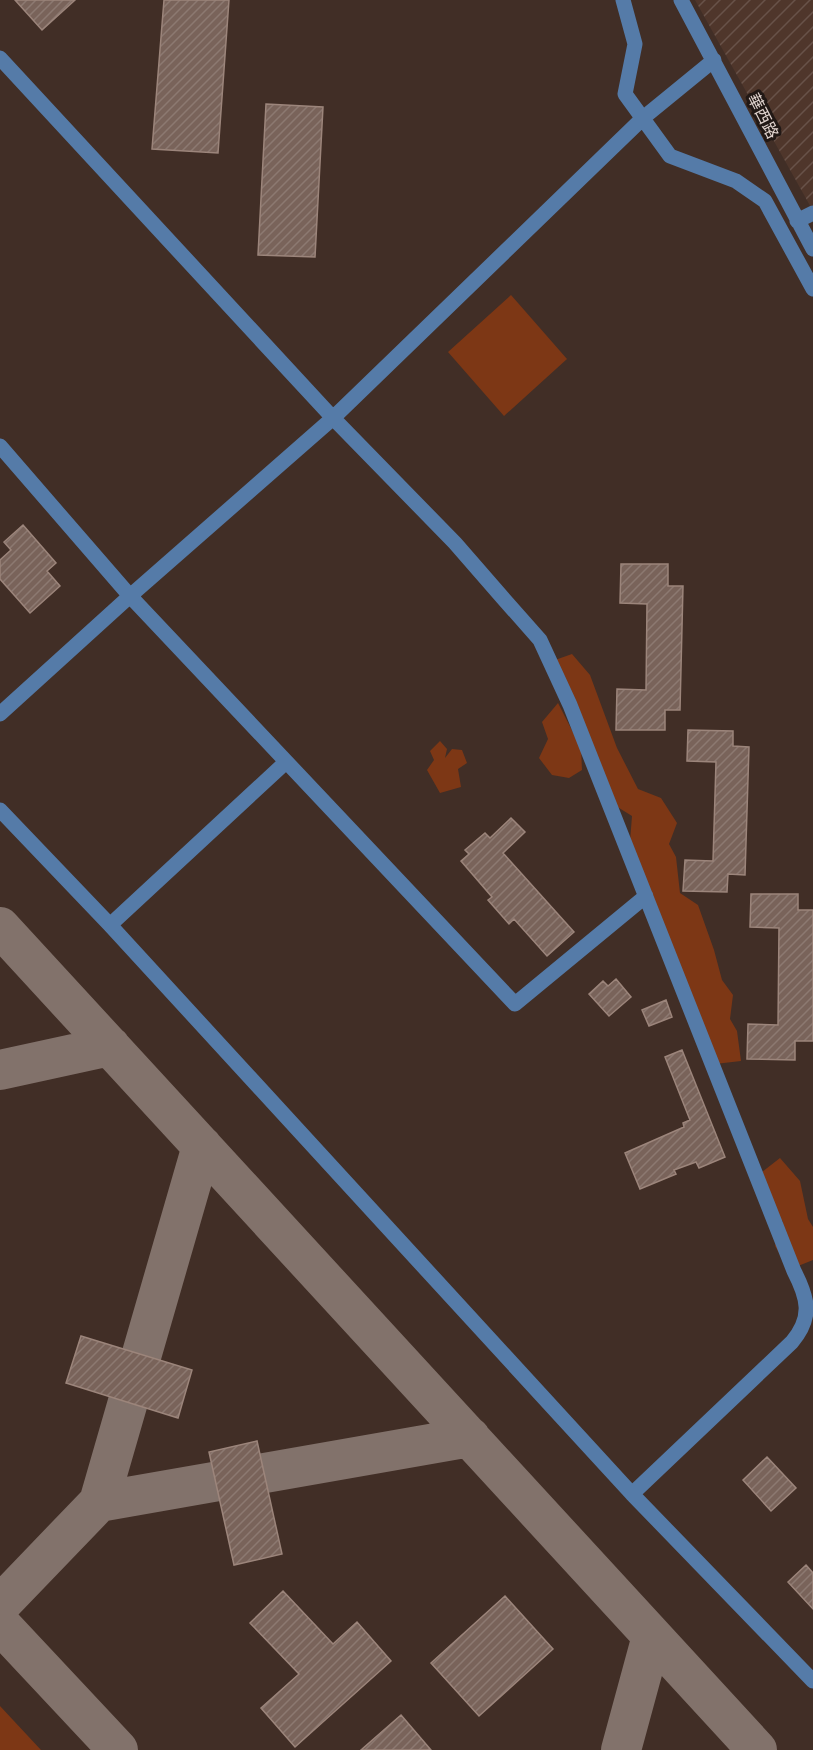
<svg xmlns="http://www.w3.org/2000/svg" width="813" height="1750" viewBox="0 0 813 1750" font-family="'Crimson Pro','Noto Sans TC',serif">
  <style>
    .industrial { fill: url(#industrial-furrows) }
    .grass { fill: #7d3715 }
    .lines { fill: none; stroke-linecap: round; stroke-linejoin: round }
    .taxiway { stroke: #82726b; stroke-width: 40 }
    .building { fill: url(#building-hatch); stroke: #9c857b; stroke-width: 1.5 }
    .minor { stroke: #557ba8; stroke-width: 15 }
    .labels { text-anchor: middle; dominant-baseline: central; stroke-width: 6; stroke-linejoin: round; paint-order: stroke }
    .street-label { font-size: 16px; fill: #e3d6d1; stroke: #211815 }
  </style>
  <defs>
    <pattern id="industrial-furrows" width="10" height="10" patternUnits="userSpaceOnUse" patternTransform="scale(1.5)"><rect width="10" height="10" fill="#4f362b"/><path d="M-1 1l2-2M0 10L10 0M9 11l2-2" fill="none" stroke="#685249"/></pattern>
    <pattern id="building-hatch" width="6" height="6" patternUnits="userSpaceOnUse" patternTransform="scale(1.5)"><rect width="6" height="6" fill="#79635a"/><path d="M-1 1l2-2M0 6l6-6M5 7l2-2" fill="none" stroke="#8c7971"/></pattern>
  </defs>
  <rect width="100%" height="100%" fill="#412e26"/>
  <path class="industrial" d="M695,0H813V211Z"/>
  <path class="grass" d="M511,295L567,359L504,416L448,352Z
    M572,654L590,675L617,748L638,789L661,798L677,823L669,844L676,857L680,893L698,905L714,950L722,980L733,995L730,1019L737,1031L741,1061L715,1064L629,854L632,816L611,803L555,660Z
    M558,703L581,748L582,770L569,778L552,775L539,758L548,739L542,722Z
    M440,741L447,749L445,758L452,749L462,750L467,763L458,769L461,787L440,793L427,770L434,760L430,751Z
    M780,1158L800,1181L808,1219L813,1227V1260L798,1266L785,1263L775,1246L779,1226L783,1221L776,1220L757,1176Z
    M0,1706L41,1750H0Z"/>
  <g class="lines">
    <path class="taxiway" d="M0,927L757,1750
      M0,1070L110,1046
      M202,1146L99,1502L470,1437
      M0,1605L99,1502
      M0,1624L118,1750
      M621,1750L652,1636"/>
  </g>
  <path class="building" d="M15,0H75L42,30Z
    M164,0H229L218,153L152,149Z
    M266,104L323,107L315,257L258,255Z
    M23,525L56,563L47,571L60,586L30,613L0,579V560L11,550L4,542Z
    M621,564H668V586H683L680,710H665V730H616L617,689L646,690L647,604L620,603Z
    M688,730L733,731V746L749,747L745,875L728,874L727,892L683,891L685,860L713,861L716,762L687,761Z
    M511,818L525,832L503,853L574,932L547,956L514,919L509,924L488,900L492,897L461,861L469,854L465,850L485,833L490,838Z
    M751,894H798V910H813V1041H795V1060L747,1059L748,1024L778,1025L779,928L750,927Z
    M616,979L631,997L609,1016L589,994L603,981L608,986Z
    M666,1000L672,1017L649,1026L642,1010Z
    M682,1050L725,1157L699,1168L696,1162L674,1170L676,1174L640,1189L625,1153L684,1127L683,1123L690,1120L665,1057Z
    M81,1336L192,1370L178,1418L66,1383Z
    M257,1441L282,1554L234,1565L209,1452Z
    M767,1457L796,1488L771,1511L743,1480Z
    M806,1565L813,1573V1609L788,1582Z
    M283,1591L333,1644L357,1622L391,1661L295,1747L261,1708L299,1674L250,1623Z
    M505,1596L553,1649L479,1716L431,1663Z
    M401,1715L431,1750H361Z"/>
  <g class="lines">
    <path class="minor" d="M623,0L635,44L625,94L670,156L736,181L765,201L813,289
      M681,0L813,249
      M0,58L333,418L455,543L502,597L540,640L570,705L794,1271C808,1298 813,1317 792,1342L632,1494
      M797,221L813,213
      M0,446L130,596L515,1004L646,896
      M0,714L130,596L333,418L643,118L714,60
      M0,810L110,925L632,1494L813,1681
      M110,925L286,762"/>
  </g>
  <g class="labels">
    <g class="street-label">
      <text transform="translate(763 116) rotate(63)">華西路</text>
    </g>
  </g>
</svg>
